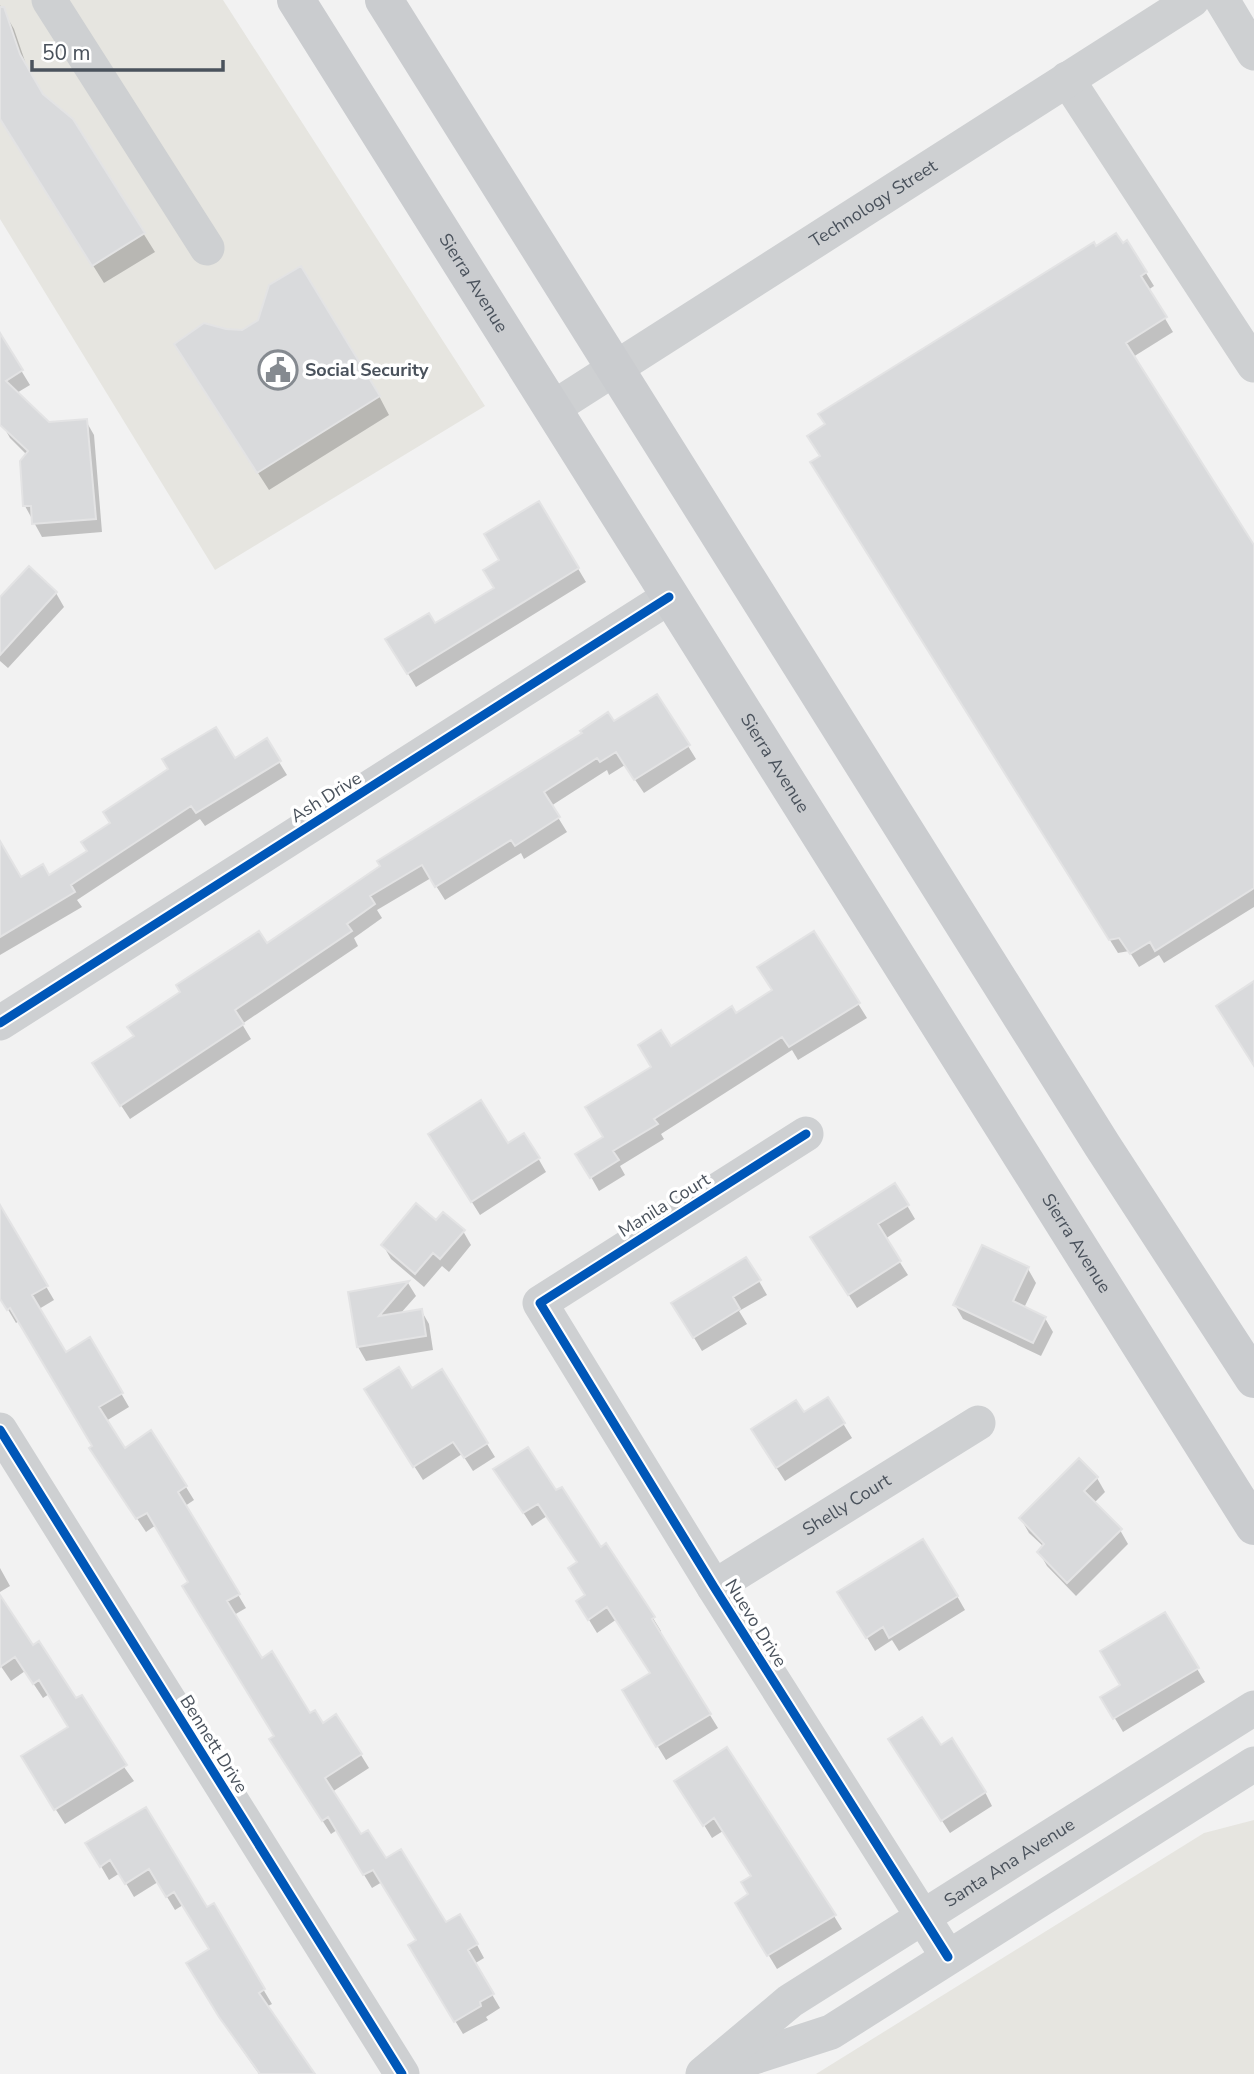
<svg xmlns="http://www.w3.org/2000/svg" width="1254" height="2074" viewBox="0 0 1254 2074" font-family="'Nunito Sans',sans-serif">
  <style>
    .commercial { fill: #e6e5e0 }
    .shadow { fill: #0003 }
    .building { fill: #d9dadc; stroke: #e3e3e4; stroke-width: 2 }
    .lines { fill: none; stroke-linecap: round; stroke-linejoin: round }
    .minor { stroke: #ced0d2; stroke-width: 35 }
    .major { stroke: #cacccf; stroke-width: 38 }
    .cycleway-casing { stroke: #fff; stroke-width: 13 }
    .cycleway { stroke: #0057b8; stroke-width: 9 }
    .labels { text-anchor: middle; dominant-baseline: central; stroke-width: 7; stroke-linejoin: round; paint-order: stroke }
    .street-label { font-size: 18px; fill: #4a525c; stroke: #fff }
    .poi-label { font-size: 18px; font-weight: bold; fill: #4a525c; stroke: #fff; text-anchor: start }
  </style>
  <rect width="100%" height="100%" fill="#f2f2f2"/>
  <path class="commercial" d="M0,0H223L485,406L215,570L0,219Z
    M1254,1820V2074H816L1204,1833Z"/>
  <path class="shadow" d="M0,5L14,29L29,73L42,95L72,120L155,252L104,283L0,117Z
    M1095,248L1146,273L1154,286L1148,290L1173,332L1133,357L1254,549V907L1164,963L1159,955L1139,967L1129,951L1118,953L820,476Z
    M0,336L30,385L0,403Z
    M187,363L379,396L389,415L269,490Z
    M86,421L94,435L102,532L42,537L25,506L27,455L10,438L2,424Z
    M539,503L586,582L416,687L388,640L435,626L496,589L501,561Z
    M56,593L64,607L8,668L0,661V600Z
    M614,724L688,746L696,759L644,793L625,765L609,775L607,770L551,806L567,832L524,859L521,853L445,900L431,878L377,910L382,918L354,938L358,946L242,1024L251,1039L130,1119L103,1078L267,946Z
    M266,741L287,775L205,826L200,819L77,900L82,907L0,955V858L21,880L49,877Z
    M814,933L867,1018L798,1060L792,1050L661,1134L664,1139L620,1166L625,1175L599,1191L578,1154L606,1137L653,1068L670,1048L736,1015L774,991Z
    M507,1146L538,1158L546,1172L480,1215L438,1148Z
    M895,1185L915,1219L885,1239L908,1275L857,1308L821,1251Z
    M3,1213L54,1300L39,1309L65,1354L90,1340L129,1407L106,1421L124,1450L186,1487L194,1500L185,1506L246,1608L234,1615L261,1660L309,1716L361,1755L369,1768L332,1792L361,1836L446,1924L477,1945L484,1958L474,1964L500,2008L486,2017L488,2020L463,2034L410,1946L418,1941L382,1882L372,1888L337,1830L331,1834L279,1753L276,1737L156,1525L146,1532L99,1462L94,1446L19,1321L16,1323L0,1296V1214Z
    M436,1222L463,1231L471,1245L449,1272L442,1266L424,1287L391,1259L383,1245Z
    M746,1259L767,1295L739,1311L747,1324L702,1351L673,1303Z
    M1028,1269L1036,1283L1024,1308L1045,1318L1053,1332L1041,1356L963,1319L955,1305Z
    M408,1283L416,1296L400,1314L421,1310L429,1324L433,1350L366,1361L358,1347L350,1293Z
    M412,1390L487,1444L495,1457L473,1471L462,1454L423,1480L374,1403Z
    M828,1399L852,1438L785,1481L761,1444Z
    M1079,1460L1097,1478L1105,1492L1094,1503L1120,1530L1128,1544L1076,1596L1047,1566L1039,1552L1044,1547L1029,1533L1021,1519Z
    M504,1483L556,1493L653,1618L661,1631L659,1633L718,1728L666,1760L624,1691L652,1674L617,1619L597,1633L586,1615L587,1596L578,1563L547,1516L532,1526Z
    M0,1568L10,1586L0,1592Z
    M840,1592L957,1596L965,1610L899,1651L892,1640L875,1651Z
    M0,1598L33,1648L76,1700L134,1781L65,1824L32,1772L70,1728L49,1694L43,1698L25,1671L11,1681L0,1665Z
    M1164,1614L1205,1682L1123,1732L1102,1697L1122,1685Z
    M940,1748L985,1792L992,1806L950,1833L898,1753Z
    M677,1781L834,1916L842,1929L777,1969L737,1903L750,1895L753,1877L723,1831L712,1838Z
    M145,1809L206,1910L213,1906L272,2004L266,2007L312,2074H259L229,2031L211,1950L183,1905L175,1910L158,1882L134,1897L120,1873L109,1880L88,1844Z"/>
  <path class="building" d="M0,7H4L20,54L43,94L73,119L145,233L92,266L0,119Z
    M1116,233L1123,243L1127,240L1147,272L1141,276L1167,317L1126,343L1254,545V888L1155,951L1150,942L1130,954L1119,938L1109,940L810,462L820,456L807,436L825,424L818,414L1094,242L1096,246Z
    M301,266L380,396L257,473L174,344L204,323L226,329L242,330L258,320L269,285Z
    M0,333L23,370L6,381L49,422L87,419L96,519L32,524L31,506H23L20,461L28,451L0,425Z
    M539,501L579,568L407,674L385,639L429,613L435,623L494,588L483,570L499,560L484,534Z
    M29,566L57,592L0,655V597Z
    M657,694L690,745L634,780L616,752L600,762L597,758L544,792L560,817L515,846L511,840L435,887L422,865L370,896L375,904L347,924L352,931L235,1010L244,1024L120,1106L92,1063L134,1036L127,1027L180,992L176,985L259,931L267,943L380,866L377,861L582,733L580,731L608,712L614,721Z
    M216,727L235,758L267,738L281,761L196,813L191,806L71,885L75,892L0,937V841L21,877L43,864L49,875L87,851L81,842L110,823L103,812L168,769L162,759Z
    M814,931L860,1003L789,1047L782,1037L654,1119L658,1124L613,1151L619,1160L590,1178L575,1154L603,1137L585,1107L651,1067L638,1045L661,1030L671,1046L732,1006L736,1013L772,990L757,967Z
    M1254,981V1066L1216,1006Z
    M481,1100L508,1143L524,1133L540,1158L471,1202L428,1134Z
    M895,1183L909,1205L878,1224L901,1261L848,1295L810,1237Z
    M416,1203L436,1220L443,1212L465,1230L440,1259L433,1253L415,1274L381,1245Z
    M0,1205L48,1286L32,1295L66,1352L90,1337L123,1393L99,1407L125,1448L151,1430L187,1486L178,1492L240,1594L227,1601L262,1658L272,1651L310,1713L315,1710L323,1723L336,1714L362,1754L325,1778L361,1834L368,1830L386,1858L401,1849L446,1922L460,1914L478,1944L468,1950L494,1994L480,2002L481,2006L454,2022L408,1945L416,1940L373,1870L363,1875L328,1817L322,1821L269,1739L274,1736L182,1586L188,1582L147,1513L136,1519L89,1448L92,1446L10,1308L7,1310L0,1299Z
    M982,1245L1029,1267L1013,1301L1046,1317L1033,1343L953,1305Z
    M746,1257L761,1280L733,1297L740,1309L693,1338L671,1303Z
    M409,1281L379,1316L422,1309L426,1336L357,1347L348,1292Z
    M399,1367L412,1388L442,1369L488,1443L464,1458L453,1442L413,1467L364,1389Z
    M828,1397L845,1423L776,1468L751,1429L796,1400L804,1412Z
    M528,1447L556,1490L562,1487L601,1547L606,1543L655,1617L652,1619L711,1714L656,1747L622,1690L650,1673L607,1607L588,1620L576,1601L585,1595L568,1568L577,1562L538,1504L523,1513L493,1469Z
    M1079,1458L1098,1477L1084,1491L1122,1529L1067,1583L1037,1552L1044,1544L1019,1518Z
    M923,1539L958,1596L889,1638L883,1627L866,1638L837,1592Z
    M0,1595L33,1645L39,1641L76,1698L82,1695L127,1765L54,1810L21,1756L68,1727L39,1680L33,1684L15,1657L0,1667Z
    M1165,1612L1199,1668L1113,1719L1100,1697L1120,1685L1100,1651Z
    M922,1717L941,1745L952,1738L986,1792L941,1821L888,1739Z
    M727,1747L836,1915L767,1956L735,1903L748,1894L741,1882L751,1876L714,1818L703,1826L674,1781Z
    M146,1807L207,1907L214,1903L265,1989L259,1993L315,2074H260L219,2017L186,1963L209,1949L174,1892L166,1897L149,1869L125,1884L110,1860L100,1867L85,1843Z"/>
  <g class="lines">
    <g class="minor">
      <path d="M49,0L207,248"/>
      <path d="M1222,0L1254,53"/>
      <path d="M1067,79L1254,365"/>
      <path id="s1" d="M553,408L1192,0"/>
      <path d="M0,1023L669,597"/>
      <path d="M806,1134L540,1303L714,1587L948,1957"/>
      <path d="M0,1430L402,2074"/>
      <path id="s2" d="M714,1587L978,1423"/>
      <path d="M720,2068L831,2032L1254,1764"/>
      <path id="s3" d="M703,2074L790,2001L1254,1708"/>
    </g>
    <g class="major">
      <path id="s4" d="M296,0L1254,1526"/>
      <path d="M384,0L1102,1145L1254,1379"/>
    </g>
    <g class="cycleway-casing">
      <path id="cycleway" d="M0,1023L669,597
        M806,1134L540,1303L714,1587L948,1957
        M0,1430L402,2074"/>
    </g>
    <use href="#cycleway" class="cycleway"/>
  </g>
  <defs>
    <g id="civic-ring" transform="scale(2.0125)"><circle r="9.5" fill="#fff" stroke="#858a90" stroke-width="1.5"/><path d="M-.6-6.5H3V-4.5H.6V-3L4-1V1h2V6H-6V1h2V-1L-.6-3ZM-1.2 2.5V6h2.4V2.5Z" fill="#858a90"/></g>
  </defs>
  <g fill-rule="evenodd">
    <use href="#civic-ring" x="278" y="370"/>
  </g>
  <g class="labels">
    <g class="street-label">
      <text stroke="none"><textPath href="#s1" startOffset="380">Technology Street</textPath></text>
      <text stroke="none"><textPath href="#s4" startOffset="334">Sierra Avenue</textPath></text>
      <text stroke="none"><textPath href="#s4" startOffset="901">Sierra Avenue</textPath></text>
      <text transform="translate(326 797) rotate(-32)">Ash Drive</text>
      <text transform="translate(664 1205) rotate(-32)">Manila Court</text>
      <text stroke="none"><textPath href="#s4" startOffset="1468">Sierra Avenue</textPath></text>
      <text stroke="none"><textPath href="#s2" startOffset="156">Shelly Court</textPath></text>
      <text transform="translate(756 1623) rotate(58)">Nuevo Drive</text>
      <text transform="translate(214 1744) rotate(58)">Bennett Drive</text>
      <text stroke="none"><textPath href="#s3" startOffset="373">Santa Ana Avenue</textPath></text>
    </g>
    <g class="poi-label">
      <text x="305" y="370">Social Security</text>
    </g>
  </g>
  <path d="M32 60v10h191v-10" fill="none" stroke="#4a525c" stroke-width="3.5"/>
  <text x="42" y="60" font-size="21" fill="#4a525c" stroke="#ffffff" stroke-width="5" paint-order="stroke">50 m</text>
</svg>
